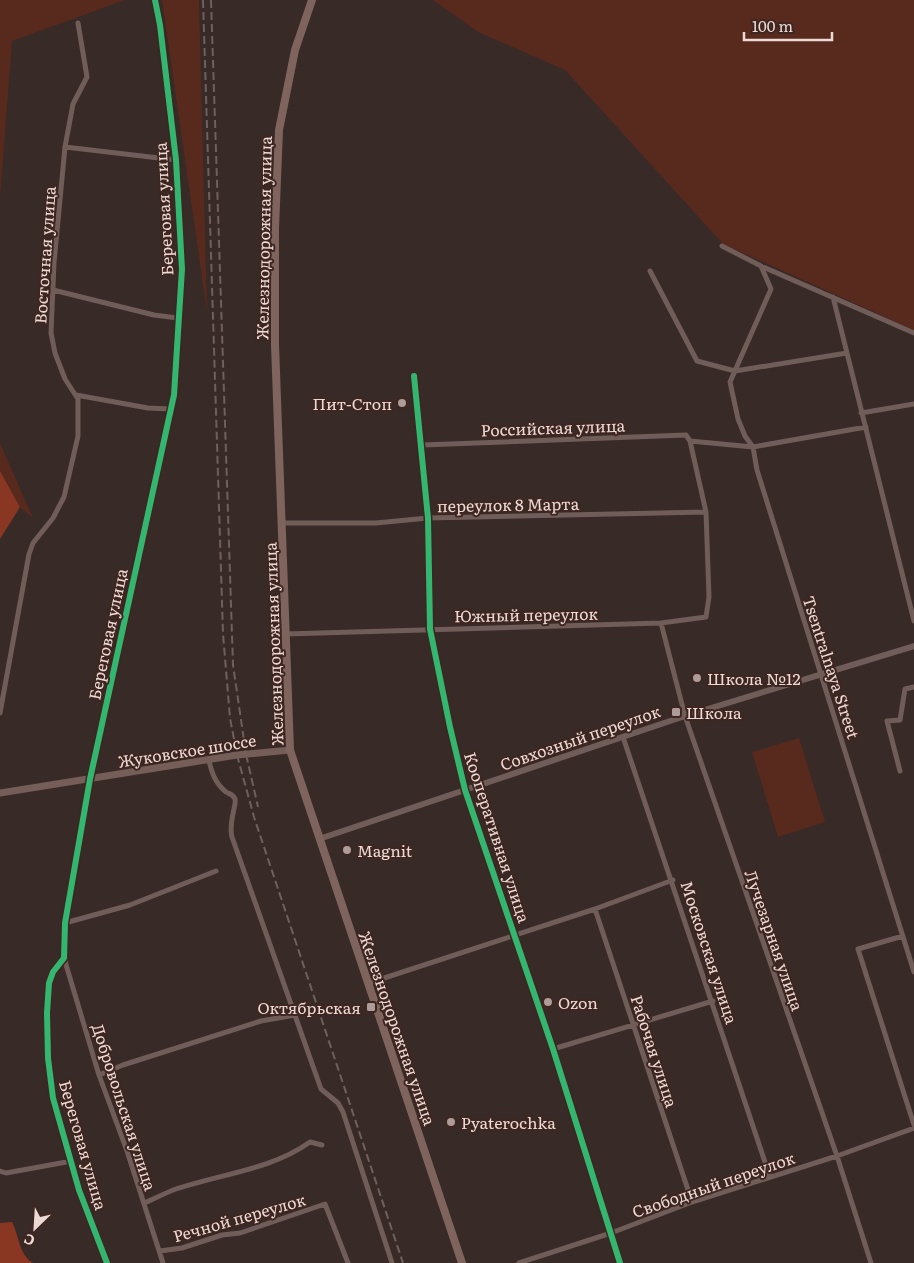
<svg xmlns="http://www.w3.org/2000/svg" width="914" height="1263" viewBox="0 0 914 1263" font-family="Literata,serif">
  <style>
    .green { fill: #58291d }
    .water { fill: #893723 }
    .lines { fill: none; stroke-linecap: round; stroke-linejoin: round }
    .minor { stroke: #705c58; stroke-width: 5 }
    .tertiary { stroke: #705c58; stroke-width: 6 }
    .secondary { stroke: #755e58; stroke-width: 7 }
    .primary { stroke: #7f645d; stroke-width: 8 }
    .rail { stroke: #6f605d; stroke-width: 2; stroke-dasharray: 8 4; stroke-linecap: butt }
    .cycleway-casing { stroke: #3f2620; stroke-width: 9 }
    .cycleway { stroke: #33b770; stroke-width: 6 }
    .poi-dot { fill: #ad9c99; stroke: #3f2620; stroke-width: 2 }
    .labels { text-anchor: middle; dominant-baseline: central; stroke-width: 4; stroke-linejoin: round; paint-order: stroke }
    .street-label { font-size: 16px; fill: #ecdad6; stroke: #3f2620 }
    .poi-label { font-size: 16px; fill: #ecdad6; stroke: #3f2620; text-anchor: start }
  </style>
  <rect width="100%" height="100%" fill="#382a27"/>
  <path class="green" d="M0,0H125L12,41L0,198Z
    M162,0H199L207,312Z
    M433,0H914V330L723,244L565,70L478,32Z
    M0,443L33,518L20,507L0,471Z
    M799,738L825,822L778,837L752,752Z"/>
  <path class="water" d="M0,471L20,507L0,539Z
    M12,1222C19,1235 19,1255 33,1263H0V1223Z"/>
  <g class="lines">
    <path class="minor" d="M65,147L176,160
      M722,246L761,266L914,333
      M761,266L771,289L730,382L738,419L745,436L753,447L757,470L914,972
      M650,271L697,361L735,371L847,353
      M53,290L154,315L178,318
      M833,297L914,621
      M414,376L428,518L430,629L450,727L465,790L553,1049L620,1263
      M76,395L148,408L170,409
      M861,413L914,404
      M690,441L753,447L866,427
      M281,523H376L428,518L706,512
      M661,623L685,716L837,1156L871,1263
      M285,634L661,623L706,617L709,597L706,512L690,441L686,435L422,445
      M0,713L29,554L33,543L53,518L64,497L78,436V399L65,379L55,353L51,333L54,263L65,147L73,104L87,77L78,23
      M623,737L770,1177
      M209,761C212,773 215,783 226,792C229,794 233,794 235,799C237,804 228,823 232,837L321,1089L338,1103L343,1112L392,1263
      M900,771L887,721L900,720L905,689L914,687
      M595,909L692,1202
      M65,923L130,905L216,871
      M903,936L858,949L914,1125
      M64,958L99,1075L127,1151L163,1263
      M369,983L595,909L673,880
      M553,1049L713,1001
      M99,1075L123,1065L261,1021L295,1015
      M0,1171L6,1173L72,1161
      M144,1203C154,1199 165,1193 176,1189C220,1174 271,1170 310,1142L322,1145
      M160,1251L182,1248L222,1235L240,1233L325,1204L348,1263
      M107,1263L79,1190L53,1098L48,1058L47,1013L49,983L53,972L64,958L65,923L90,779L174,395L182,269L176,160L160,25L155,0
      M519,1263L611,1233L692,1202L837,1156L914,1128"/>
    <path class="tertiary" d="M319,839L685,716L914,646"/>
    <path class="secondary" d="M0,793L237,755L290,750"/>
    <path class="primary" d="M312,0L295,50L279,130L275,228V345L290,750L462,1263"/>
    <path class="rail" d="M203,0L223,634L230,718L237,755L254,817L403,1263
      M211,0L233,665L246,754L258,807"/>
    <g class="cycleway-casing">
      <path id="cycleway" d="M414,376L428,518L430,629L450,727L465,790L553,1049L620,1263
        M107,1263L79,1190L53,1098L48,1058L47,1013L49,983L53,972L64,958L65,923L90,779L174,395L182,269L176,160L160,25L155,0"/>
    </g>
    <use href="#cycleway" class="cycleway"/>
  </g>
  <g class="poi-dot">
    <circle cx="402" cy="403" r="5"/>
    <circle cx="697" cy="678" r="5"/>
    <rect x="671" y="707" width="10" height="10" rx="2.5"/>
    <circle cx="347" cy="850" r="5"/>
    <circle cx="548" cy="1002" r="5"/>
    <rect x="366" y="1002" width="10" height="10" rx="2.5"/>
    <circle cx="451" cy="1122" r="5"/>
  </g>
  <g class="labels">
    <g class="street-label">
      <text transform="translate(163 209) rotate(-93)">Береговая улица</text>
      <text transform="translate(263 238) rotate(-89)">Железнодорожная улица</text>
      <text transform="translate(44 255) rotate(-86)">Восточная улица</text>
      <text transform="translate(553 427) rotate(-2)">Российская улица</text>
      <text transform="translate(508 504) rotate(-1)">переулок 8 Марта</text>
      <text transform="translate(526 614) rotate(-1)">Южный переулок</text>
      <text transform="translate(107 634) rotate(-78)">Береговая улица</text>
      <text transform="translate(273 644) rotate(-92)">Железнодорожная улица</text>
      <text transform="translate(832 667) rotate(72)">Tsentralnaya Street</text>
      <text transform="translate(580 737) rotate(-19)">Совхозный переулок</text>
      <text transform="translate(187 750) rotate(-9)">Жуковское шоссе</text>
      <text transform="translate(498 837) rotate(72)">Кооперативная улица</text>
      <text transform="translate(775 940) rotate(71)">Лучезарная улица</text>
      <text transform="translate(710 952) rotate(72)">Московская улица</text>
      <text transform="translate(398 1028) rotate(71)">Железнодорожная улица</text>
      <text transform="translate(655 1051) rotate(72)">Рабочая улица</text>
      <text transform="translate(125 1107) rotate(72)">Добровольская улица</text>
      <text transform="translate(84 1145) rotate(74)">Береговая улица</text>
      <text transform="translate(713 1184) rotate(-19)">Свободный переулок</text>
      <text transform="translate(239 1217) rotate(-16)">Речной переулок</text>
    </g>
    <g class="poi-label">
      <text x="392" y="403" text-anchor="end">Пит-Стоп</text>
      <text x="707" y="678">Школа №12</text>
      <text x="686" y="712">Школа</text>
      <text x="357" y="850">Magnit</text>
      <text x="558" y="1002">Ozon</text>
      <text x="361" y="1007" text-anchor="end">Октябрьская</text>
      <text x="461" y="1122">Pyaterochka</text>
    </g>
  </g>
  <g transform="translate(35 1228) rotate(205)" stroke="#3f2620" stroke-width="4" paint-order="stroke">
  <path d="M0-4L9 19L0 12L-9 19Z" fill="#ecdad6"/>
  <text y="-8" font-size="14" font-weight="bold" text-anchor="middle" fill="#ecdad6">С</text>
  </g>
  <path d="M744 32v8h88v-8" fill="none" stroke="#ecdad6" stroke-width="2.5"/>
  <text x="752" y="32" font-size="15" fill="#ecdad6" stroke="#3f2620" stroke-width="4" paint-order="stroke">100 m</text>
</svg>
